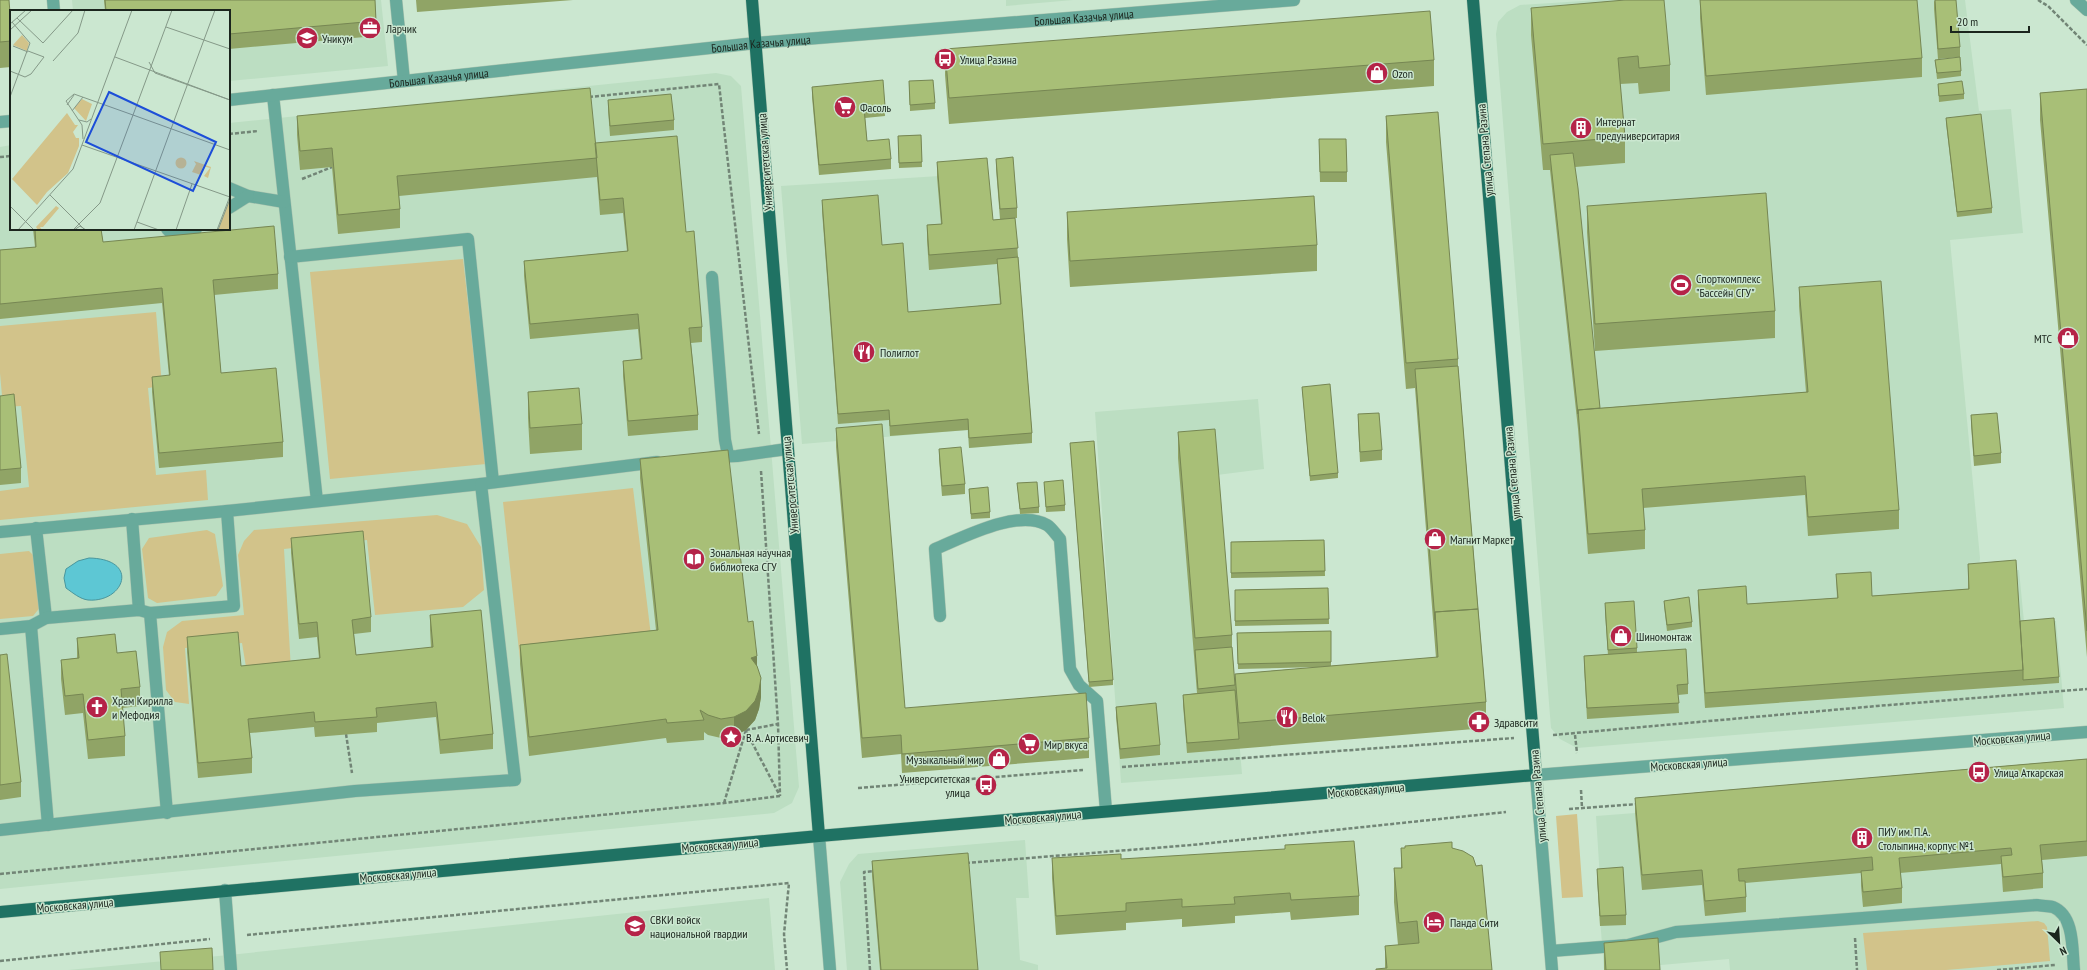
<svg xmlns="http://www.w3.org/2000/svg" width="2087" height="970" viewBox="0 0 2087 970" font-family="'PT Sans Narrow',sans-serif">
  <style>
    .built { fill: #bcdec2 }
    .green { fill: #d2c38a }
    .water { fill: #5dc7d4; stroke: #49969d }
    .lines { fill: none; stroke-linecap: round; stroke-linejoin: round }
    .minor-casing { stroke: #abc4b0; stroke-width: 13 }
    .major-casing { stroke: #abc4b0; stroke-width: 13 }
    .path { stroke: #728576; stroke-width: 2.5; stroke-dasharray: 4 2; stroke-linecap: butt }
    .minor { stroke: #68aa9b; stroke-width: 12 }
    .major { stroke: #1f7263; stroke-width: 12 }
    .wall { fill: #90a466 }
    .shaded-wall { fill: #768653 }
    .building { fill: #a8bf77; stroke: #768653 }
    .labels { text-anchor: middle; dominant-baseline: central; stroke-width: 3; stroke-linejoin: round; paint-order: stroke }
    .street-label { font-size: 12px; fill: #1b251d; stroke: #cbe7d0 }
    .poi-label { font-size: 12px; fill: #1b251d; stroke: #cbe7d0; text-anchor: start }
    .inset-road { fill: none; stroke: #859988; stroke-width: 1 }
    .view { fill: #1d4ed8; fill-opacity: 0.15; stroke: #1d4ed8; stroke-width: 2 }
    .inset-edge { fill: none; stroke: #1b251d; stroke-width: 2 }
  </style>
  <rect width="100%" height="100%" fill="#cbe7d0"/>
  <path class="built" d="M72,0H381L388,66L229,81V11H73Z
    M1006,0H1073L1006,6Z
    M1599,0H1965L1979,111L2011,109L2023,233L1950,240L1980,558L1979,571L2019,570L2024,622L2056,621L2064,708L1577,748L1560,739L1551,728L1496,34L1498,22L1507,12L1520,5Z
    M716,73L731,76L741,86L799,787L792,803L774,813L0,889V147L11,145V229H229V123Z
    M987,173L993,235L1018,263L1032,443L969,448L967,430L802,444L781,186Z
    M1258,399L1264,469L1217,475L1242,774L1121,783L1095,412Z
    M2087,760V970H1730L1729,959L1604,970L1597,879H1600L1596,816L1635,813Z
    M1025,840L1029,898H1016L1020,960L1038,965V970H847L840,882L849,864L858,854Z
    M769,898L775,970H68L229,955Z"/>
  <path class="green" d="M463,259L486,464L330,479L310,272Z
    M156,312L162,386L148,388L156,475L206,470L208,500L0,520V491L29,487L21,406L3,407L0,373V326Z
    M633,488L652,644L520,660L503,502Z
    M437,515L467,524L481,547L484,590L463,607L375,615L367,540L284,549L291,670L247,673L242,643L185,648L189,704L175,702L166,690L163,647L167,632L182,621L244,615L238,555L244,541L254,530Z
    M207,530L215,534L223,586L216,596L157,603L148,598L142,549L149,538Z
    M29,551L37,559L42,605L33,616L0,619V554Z
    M1577,814L1583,897L1562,898L1556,816Z
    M2038,921L2044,923L2047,927L2050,961L1946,970H1867L1863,933Z"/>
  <path class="water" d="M89,558C141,559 124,603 88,600C80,599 73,593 66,588L64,578L66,569L78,561Z"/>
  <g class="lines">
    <g class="minor-casing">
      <g id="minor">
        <path d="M53,0L54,11"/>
        <path d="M396,0L404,81"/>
        <path d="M2076,0L2087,10"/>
        <path d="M273,95L317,501"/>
        <path id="s1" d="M229,100L756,43L1294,0"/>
        <path d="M0,122L11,121"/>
        <path d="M229,188L248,196L284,202"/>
        <path d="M229,208L248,196"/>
        <path d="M167,229L170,232L186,235L196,229"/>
        <path d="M290,257L468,239L493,482"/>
        <path d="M712,277L725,440L728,455"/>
        <path d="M713,457L737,456L787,449"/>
        <path d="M132,519L139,610"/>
        <path d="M36,528L46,618"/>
        <path d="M0,532L227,511L481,484L657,462"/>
        <path d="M150,613L167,813"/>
        <path d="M940,616L935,549C962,538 1018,508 1047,525C1052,528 1056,535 1060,539L1070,669L1079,685L1097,701L1106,811"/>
        <path d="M31,626L48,825"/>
        <path d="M0,629L31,626L46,618L139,610L150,613L234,606L227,511"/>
        <path d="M0,830L355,791L515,780L481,484"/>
        <path d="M819,836L830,970"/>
        <path d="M225,890L231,970"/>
        <path d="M1551,951L1628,945L1676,932L2037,905C2042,906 2049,906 2053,907C2075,916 2072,951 2074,970"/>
        <path d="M1552,970L1536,775L2087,732"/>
      </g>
    </g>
    <g class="major-casing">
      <path id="major" d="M752,0L819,836
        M0,912L819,836L1536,775L1473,0"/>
    </g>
    <path class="path" d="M2038,0L2048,6L2087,45
      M589,97L719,84L759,434
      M229,134L258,131
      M0,157L11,156
      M302,179L332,167
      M761,471L778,724L780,796
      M746,730L778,724
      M746,731L779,794
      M346,734L352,773
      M1553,735L1877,706L2087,689
      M1575,735L1577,753
      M1122,767L1514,738
      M858,788L1083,770
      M1581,790L1582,808
      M724,803L746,730
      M1569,809L1638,804
      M966,863L1192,845L1506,812
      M0,874L724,803L780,796
      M247,935L789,883L784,934L787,970
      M1855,938L1857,970
      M0,961L210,939
      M870,970L864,872L875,871
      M1997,970L2055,965"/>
    <use href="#minor" class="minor"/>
    <use href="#major" class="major"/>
  </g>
  <path class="wall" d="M0,0L11,26V67L0,68Z
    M104,0H375L376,21V36L229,49V11H105Z
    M416,0H573L417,12Z
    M1700,0L1922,58V77L1706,95L1700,18Z
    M1934,0L1960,47V57L1938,59L1934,9Z
    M1531,8L1670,65V91L1639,94L1638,83L1620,84L1625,137V163L1575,167L1600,408L1806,392L1799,306V287L1899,510V529L1808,536L1805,495L1643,508L1645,530V549L1588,554L1578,429L1550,170H1543L1531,35Z
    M945,49L1434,60V86L949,124L945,75Z
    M1935,60L1961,71V76L1937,79Z
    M909,81L935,103V109L910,111Z
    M1938,84L1964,94V99L1939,102Z
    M812,87L885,106V116L865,118L867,141L891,159V169L819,175L812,97Z
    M2087,89V657L2040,120V93Z
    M608,100L674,120V130L610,136L608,110Z
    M297,116L595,143L686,232L702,327V342L691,343L698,415V430L628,436L623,376V361L641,360L638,329L530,339L524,276V261L627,251L623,213L600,215L597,177L399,196L400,209V228L338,234L332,167L300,170L297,135Z
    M1386,116L1458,359V366L1486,702V728L1187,753L1183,705V695L1197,693L1178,458V432L1232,635V647L1235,685V674L1319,667L1238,669L1237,633L1331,631V666L1436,658L1415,388L1406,389L1386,142Z
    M1946,118L1992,208V213L1957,217L1946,123Z
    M921,135L922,167L899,168L898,136Z
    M1319,150L1347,172V182H1320Z
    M996,159L1017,208V218H1015L1032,433V443L969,448L968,430L890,436L889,420L838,424L822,211V200L882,245L908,312L1000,304L997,264L929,270L927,240V225L941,224L937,177V162L993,220L1000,219L996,169Z
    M1587,206L1775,311V338L1595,351L1587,232Z
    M1067,212L1317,245V271L1070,287L1067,239Z
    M33,229H101L103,242L278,274V289L214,295L221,373L283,442V457L159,468L152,392V377L169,376L162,303L0,319V250L35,247Z
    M1302,387L1338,473V478L1310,481Z
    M528,392L582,424V450L530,454L528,418Z
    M0,396L21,468V483L0,485Z
    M1358,414L1382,450V460L1360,462L1358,424Z
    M1971,415L2001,453V463L1974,466L1971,425Z
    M836,428L905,708L1089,738V758L902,773L901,754L862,758L836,447Z
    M1070,443L1113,680V685L1089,687Z
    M939,449L965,484V494L942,496L939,459Z
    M640,459L748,622L757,667L761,697L759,709L755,720L746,730L734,736L721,738L708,735L704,732V740L667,743L666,738L529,756L520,664V645L656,630L640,478Z
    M1044,482L1065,505V511L1046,512Z
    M1017,483L1039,507V513L1020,514Z
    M969,489L990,512V518L971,519Z
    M291,538L371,617V632L354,634L356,655L431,648L430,630V615L493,734V749L440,754L436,717L377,723V732L315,737L314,727L250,733L252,758V773L198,778L187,652V637L241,666L319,658L317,637L299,639L291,553Z
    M1324,540L1325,576L1231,578V542Z
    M1968,564L2020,621L2059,677V683L1705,708L1698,605V590L1747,604L1837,598L1836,574L1872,596L1968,589Z
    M1328,588L1329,624L1235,626V590Z
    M1664,601L1692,622V627L1667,631L1664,606Z
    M1605,603L1637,648V653L1688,684V694L1678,695L1679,713L1587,719L1584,666V656L1608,655L1605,613Z
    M77,638L117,653L140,687V706L122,708L125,736V756L88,759L83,713L65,715L61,679V660L77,658Z
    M0,655L21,782V797L0,800Z
    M1116,707L1160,745V755L1120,759L1116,717Z
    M2087,759V856L2042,860L2043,873V888L2003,892L2001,864L1900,873L1902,888V903L1863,907L1861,886V873L1745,883L1746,897V912L1705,916L1702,885L1642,890L1635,813V798Z
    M1401,848H1452L1492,970L1385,968V946L1398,945L1394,902V868H1401Z
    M1052,858L1359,896V915L1291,920L1290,912L1235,916V923L1182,927V919L1126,923V930L1056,935L1052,878Z
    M872,861L978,970H880L872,876Z
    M1597,869L1626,915V925L1600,926L1597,879Z
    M1604,943L1660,970H1604Z"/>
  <path class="shaded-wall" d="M757,656V675L751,658Z
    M761,678V697L759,709L755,720L746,730L734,736V717Z"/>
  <path class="building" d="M0,0H9L11,26V41L0,42Z
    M105,0H375L376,21L229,34V11H106Z
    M1625,0H1664L1670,65L1639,68L1638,56L1618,58L1625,137L1543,144L1531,8Z
    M1700,0H1917L1922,58L1706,76Z
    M1935,0H1956L1960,47L1938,49Z
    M1430,11L1434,60L949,98L945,49Z
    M1960,57L1961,71L1937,73L1935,60Z
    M883,80L885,106L864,108L867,141L889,139L891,159L819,165L812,87Z
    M933,80L935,103L910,105L909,81Z
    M1962,81L1964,94L1939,96L1938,84Z
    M590,88L597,158L397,176L400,209L338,215L332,148L300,151L297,116Z
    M2087,89V631L2040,93Z
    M671,94L674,120L610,126L608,100Z
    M1438,112L1458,359L1406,363L1386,116Z
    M1981,114L1992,208L1957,212L1946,118Z
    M921,135L922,162L899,163L898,136Z
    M677,136L686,232L694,231L702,327L689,328L698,415L628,421L623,361L642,359L638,314L530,324L524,261L628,251L623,198L600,200L595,143Z
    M1319,139H1346L1347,172H1320Z
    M1573,153L1578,188L1600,408L1578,410V414L1550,155Z
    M1013,157L1017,208L1000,209L996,159Z
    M987,158L993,220L1015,218L1018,248L929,255L927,225L942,224L937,162Z
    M1766,193L1775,311L1595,324L1587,206Z
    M878,195L882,245L903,243L908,312L1001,304L997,259L1018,257L1032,433L969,438L968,419L890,426L889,410L838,414L822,200Z
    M1314,196L1317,245L1070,261L1067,212Z
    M274,226L278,274L213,280L221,373L276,368L283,442L159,453L152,377L170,375L162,288L0,304V250L36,247L35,229H101L103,242Z
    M1881,281L1899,510L1808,517L1805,476L1642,489L1645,530L1588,534L1578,410L1808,392L1799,287Z
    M1458,366L1478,609L1435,612V620L1415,369Z
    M1330,384L1338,473L1310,476L1302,387Z
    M579,388L582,424L530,428L528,392Z
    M14,394L21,468L0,470V396Z
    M1379,413L1382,450L1360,452L1358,414Z
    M1997,413L2001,453L1974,456L1971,415Z
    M882,424L905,708L1086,693L1089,738L902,754L901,735L862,738L836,428Z
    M1215,429L1232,635L1195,638L1178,432Z
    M1094,441L1113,680L1089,682L1070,443Z
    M961,447L965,484L942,486L939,449Z
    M728,450L748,622L753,621L757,656L751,658L757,666L761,678L759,690L755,701L746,711L734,717L721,719L708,715L700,710L704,720L667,723L666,719L529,737L520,645L658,630L640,459Z
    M1063,480L1065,505L1046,507L1044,482Z
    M1037,482L1039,507L1020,509L1017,483Z
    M988,487L990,512L971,514L969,489Z
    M363,531L371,617L352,620L356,655L433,647L430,615L481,610L493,734L440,740L436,702L376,708L377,717L315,722L314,712L248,719L252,758L198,763L187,637L238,632L241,666L320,658L317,622L299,624L291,538Z
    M1324,540L1325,571L1231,573V542Z
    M2016,560L2023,670L1705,693L1698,590L1746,586L1747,604L1838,598L1836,574L1871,572L1872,596L1969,589L1968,564Z
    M1328,588L1329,619L1235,621V590Z
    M1689,597L1692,622L1667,625L1664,601Z
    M1634,601L1637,648L1608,650L1605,603Z
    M1478,609L1486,702L1239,723L1235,674L1438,657L1435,612Z
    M2054,618L2059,677L2023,680V670L2020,621Z
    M1331,631V662L1238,664L1237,633Z
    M115,634L117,653L136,651L140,687L121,689L125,736L88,740L83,694L65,696L61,660L79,658L77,638Z
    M1232,647L1235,685L1198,689L1195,650Z
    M1686,649L1688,684L1677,685L1679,703L1587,708L1584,656Z
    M7,654L21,782L0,785V655Z
    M1235,690L1239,739L1187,743L1183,695Z
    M1156,703L1160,745L1120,749L1116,707Z
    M2087,759V841L2040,845L2043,873L2003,877L2001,856L2012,855L2011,848L1899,858L1902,888L1863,892L1861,871L1873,870L1872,857L1738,869L1739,881H1745L1746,897L1705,901L1702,870L1642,875L1635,798Z
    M1354,841L1359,896L1291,900L1290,893L1234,897L1235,904L1182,907V899L1126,903V911L1056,916L1052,858L1121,854V859L1285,849V845Z
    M1452,842V848L1463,851L1473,857L1476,866L1482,865L1492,970H1376V969L1387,968L1385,946L1419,943L1417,921L1399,923L1394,868H1402L1401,848H1405V846Z
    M968,853L978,970H881L872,861Z
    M1623,867L1626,915L1600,916L1597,869Z
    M1658,938L1660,970H1606L1604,943Z
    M212,948L213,970H161L160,952Z"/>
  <defs>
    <g id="office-disc" transform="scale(1.15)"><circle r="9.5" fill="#b52348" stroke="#cbe7d0"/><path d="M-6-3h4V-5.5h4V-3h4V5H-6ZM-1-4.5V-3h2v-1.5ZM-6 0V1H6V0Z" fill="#fff"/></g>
    <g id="school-disc" transform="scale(1.15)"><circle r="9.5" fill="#b52348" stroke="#cbe7d0"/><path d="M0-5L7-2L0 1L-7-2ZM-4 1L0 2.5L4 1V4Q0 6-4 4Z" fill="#fff"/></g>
    <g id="bus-disc" transform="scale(1.15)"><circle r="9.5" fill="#b52348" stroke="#cbe7d0"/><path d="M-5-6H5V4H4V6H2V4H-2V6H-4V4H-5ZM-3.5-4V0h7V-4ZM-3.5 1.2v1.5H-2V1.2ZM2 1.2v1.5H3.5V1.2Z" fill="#fff"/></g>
    <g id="shop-disc" transform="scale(1.15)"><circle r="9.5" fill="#b52348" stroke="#cbe7d0"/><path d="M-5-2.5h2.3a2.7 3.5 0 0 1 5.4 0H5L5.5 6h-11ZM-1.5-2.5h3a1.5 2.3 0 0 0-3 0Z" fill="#fff"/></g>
    <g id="supermarket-disc" transform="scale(1.15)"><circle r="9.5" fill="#b52348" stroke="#cbe7d0"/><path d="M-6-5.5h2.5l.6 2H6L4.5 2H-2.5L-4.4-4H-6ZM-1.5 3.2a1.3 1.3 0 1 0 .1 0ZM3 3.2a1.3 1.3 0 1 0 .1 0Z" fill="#fff"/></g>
    <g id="building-disc" transform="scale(1.15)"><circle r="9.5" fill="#b52348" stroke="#cbe7d0"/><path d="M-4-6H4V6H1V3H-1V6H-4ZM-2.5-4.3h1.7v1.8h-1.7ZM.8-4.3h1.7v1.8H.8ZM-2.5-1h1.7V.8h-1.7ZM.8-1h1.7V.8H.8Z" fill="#fff"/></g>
    <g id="stadium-disc" transform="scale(1.15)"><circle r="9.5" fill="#b52348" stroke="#cbe7d0"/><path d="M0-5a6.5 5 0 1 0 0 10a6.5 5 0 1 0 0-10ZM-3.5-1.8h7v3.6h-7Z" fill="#fff"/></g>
    <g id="restaurant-disc" transform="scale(1.15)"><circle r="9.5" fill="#b52348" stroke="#cbe7d0"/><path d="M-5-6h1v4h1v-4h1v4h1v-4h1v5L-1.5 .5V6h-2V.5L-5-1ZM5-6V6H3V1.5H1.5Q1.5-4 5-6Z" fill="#fff"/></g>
    <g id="library-disc" transform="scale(1.15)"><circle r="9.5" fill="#b52348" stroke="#cbe7d0"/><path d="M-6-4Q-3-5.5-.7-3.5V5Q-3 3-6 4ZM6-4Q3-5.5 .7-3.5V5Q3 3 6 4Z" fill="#fff"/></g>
    <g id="church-disc" transform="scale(1.15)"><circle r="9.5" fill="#b52348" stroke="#cbe7d0"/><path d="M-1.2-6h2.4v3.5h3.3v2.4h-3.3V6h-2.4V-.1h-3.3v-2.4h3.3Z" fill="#fff"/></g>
    <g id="pharmacy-disc" transform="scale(1.15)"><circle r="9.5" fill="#b52348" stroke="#cbe7d0"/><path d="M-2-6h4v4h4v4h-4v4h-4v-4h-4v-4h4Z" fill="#fff"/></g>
    <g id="sight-disc" transform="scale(1.15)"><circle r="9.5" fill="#b52348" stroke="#cbe7d0"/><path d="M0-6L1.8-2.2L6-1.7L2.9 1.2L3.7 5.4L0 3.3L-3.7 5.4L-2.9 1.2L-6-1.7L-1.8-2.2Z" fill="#fff"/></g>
    <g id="hotel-disc" transform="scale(1.15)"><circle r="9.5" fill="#b52348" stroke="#cbe7d0"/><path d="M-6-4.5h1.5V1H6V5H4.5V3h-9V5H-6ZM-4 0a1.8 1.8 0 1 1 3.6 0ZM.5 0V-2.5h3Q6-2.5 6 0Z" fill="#fff"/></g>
    <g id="university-disc" transform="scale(1.15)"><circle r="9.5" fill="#b52348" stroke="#cbe7d0"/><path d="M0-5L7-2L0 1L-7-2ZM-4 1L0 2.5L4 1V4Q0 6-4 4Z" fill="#fff"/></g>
  </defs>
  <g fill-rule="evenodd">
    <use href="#office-disc" x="370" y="28"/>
    <use href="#school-disc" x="307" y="38"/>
    <use href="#bus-disc" x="945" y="59"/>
    <use href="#shop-disc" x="1377" y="73"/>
    <use href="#supermarket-disc" x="845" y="107"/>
    <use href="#building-disc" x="1581" y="128"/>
    <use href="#stadium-disc" x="1681" y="285"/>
    <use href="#shop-disc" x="2068" y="338"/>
    <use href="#restaurant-disc" x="864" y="352"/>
    <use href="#shop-disc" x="1435" y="539"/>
    <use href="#library-disc" x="694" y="559"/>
    <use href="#shop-disc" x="1621" y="636"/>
    <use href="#church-disc" x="97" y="707"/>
    <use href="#restaurant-disc" x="1287" y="717"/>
    <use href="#pharmacy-disc" x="1479" y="722"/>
    <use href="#sight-disc" x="731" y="737"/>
    <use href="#supermarket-disc" x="1029" y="744"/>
    <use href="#shop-disc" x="999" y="759"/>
    <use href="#bus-disc" x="1979" y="772"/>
    <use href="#bus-disc" x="986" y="785"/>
    <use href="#building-disc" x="1862" y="838"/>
    <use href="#hotel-disc" x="1434" y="922"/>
    <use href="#university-disc" x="635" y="926"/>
  </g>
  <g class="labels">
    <g class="street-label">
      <text stroke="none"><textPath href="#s1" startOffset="859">Большая Казачья улица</textPath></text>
      <text stroke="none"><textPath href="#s1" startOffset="535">Большая Казачья улица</textPath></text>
      <text stroke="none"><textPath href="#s1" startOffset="211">Большая Казачья улица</textPath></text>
      <text transform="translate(1485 150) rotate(-95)">улица Степана Разина</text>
      <text transform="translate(765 162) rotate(-94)">Университетская улица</text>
      <text transform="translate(1512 473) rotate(-95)">улица Степана Разина</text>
      <text transform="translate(790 485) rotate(-95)">Университетская улица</text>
      <text transform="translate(2012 738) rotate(-5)">Московская улица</text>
      <text transform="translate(1689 764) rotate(-4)">Московская улица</text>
      <text transform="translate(1366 790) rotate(-5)">Московская улица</text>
      <text transform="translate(1538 796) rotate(-95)">улица Степана Разина</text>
      <text transform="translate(1043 817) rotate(-5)">Московская улица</text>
      <text transform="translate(720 845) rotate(-5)">Московская улица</text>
      <text transform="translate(398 875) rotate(-5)">Московская улица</text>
      <text transform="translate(75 905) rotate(-5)">Московская улица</text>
    </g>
    <g class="poi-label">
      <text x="386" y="28">Ларчик</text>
      <text x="322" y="38">Уникум</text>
      <text x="960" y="59">Улица Разина</text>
      <text x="1392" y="73">Ozon</text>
      <text x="860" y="107">Фасоль</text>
      <text x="1596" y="121">Интернат<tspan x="1596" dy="14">предуниверситария</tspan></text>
      <text x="1696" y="278">Спорткомплекс<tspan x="1696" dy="14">"Бассейн СГУ"</tspan></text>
      <text x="2052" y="338" text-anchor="end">МТС</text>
      <text x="880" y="352">Полиглот</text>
      <text x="1450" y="539">Магнит Маркет</text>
      <text x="710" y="552">Зональная научная<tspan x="710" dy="14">библиотека СГУ</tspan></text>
      <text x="1636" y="636">Шиномонтаж</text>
      <text x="112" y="700">Храм Кирилла<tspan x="112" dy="14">и Мефодия</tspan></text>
      <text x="1302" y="717">Belok</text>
      <text x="1494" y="722">Здравсити</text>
      <text x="746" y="737">В. А. Артисевич</text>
      <text x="1044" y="744">Мир вкуса</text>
      <text x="984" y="759" text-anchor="end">Музыкальный мир</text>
      <text x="1994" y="772">Улица Аткарская</text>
      <text x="970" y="778" text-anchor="end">Университетская<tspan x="970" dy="14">улица</tspan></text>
      <text x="1878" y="831">ПИУ им. П.А.<tspan x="1878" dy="14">Столыпина, корпус №1</tspan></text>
      <text x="650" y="919">СВКИ войск<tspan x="650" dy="14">национальной гвардии</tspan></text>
      <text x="1450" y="922">Панда Сити</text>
    </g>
  </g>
  <g transform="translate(10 10)">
    <rect width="220" height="220" fill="#cbe7d0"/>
    <path d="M12,25L19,33L17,41L3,35ZM72,89L82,94L76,111L64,98ZM57,103L65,115H68L63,122L66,128H69V136L58,163L37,182L27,195L2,169ZM165.5 153a5.5 5.5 0 1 1 11 0a5.5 5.5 0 1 1-11 0ZM184,151L201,157L198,168L194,166L200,158L193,156L191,165L182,162L186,154ZM220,188V220H208ZM46,196L49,198L33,217H30L32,220H28L26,217Z" fill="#d2c38a"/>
    <path class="inset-road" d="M7,8L33,33L63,0M0,14L16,0M156,17L220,39M0,20L22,0M3,36L18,42M105,47L220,90M43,51L68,23L75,0M139,52L145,63L220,90M0,61L15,67L21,64L34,47L18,41M0,87L20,33L2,12M57,95L64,85M62,101L73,87M69,110L77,112L81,109M161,119L205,0M73,129L72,115L56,91L64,84L123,105L162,0M72,135L220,187M40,185L75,220M0,196L24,220M127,212L149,220M8,220L63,159L122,0M63,220L90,193L123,105L220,140M64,220L70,216L76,220M124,220L161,119M166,220L182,174M207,220L220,186M208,220L220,189"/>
    <path class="view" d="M99,82L206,132L183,181L76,132Z"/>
    <rect width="220" height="220" class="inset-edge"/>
  </g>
  <g transform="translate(2059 942) rotate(155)" stroke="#cbe7d0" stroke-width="3" paint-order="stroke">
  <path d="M0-3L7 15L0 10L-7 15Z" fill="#1b251d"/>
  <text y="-6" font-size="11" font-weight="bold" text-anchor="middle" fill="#1b251d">N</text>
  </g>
  <path d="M1951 26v6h78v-6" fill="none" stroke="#1b251d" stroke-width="2"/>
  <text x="1957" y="26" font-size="12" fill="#1b251d" stroke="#cbe7d0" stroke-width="3" paint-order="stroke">20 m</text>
</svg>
